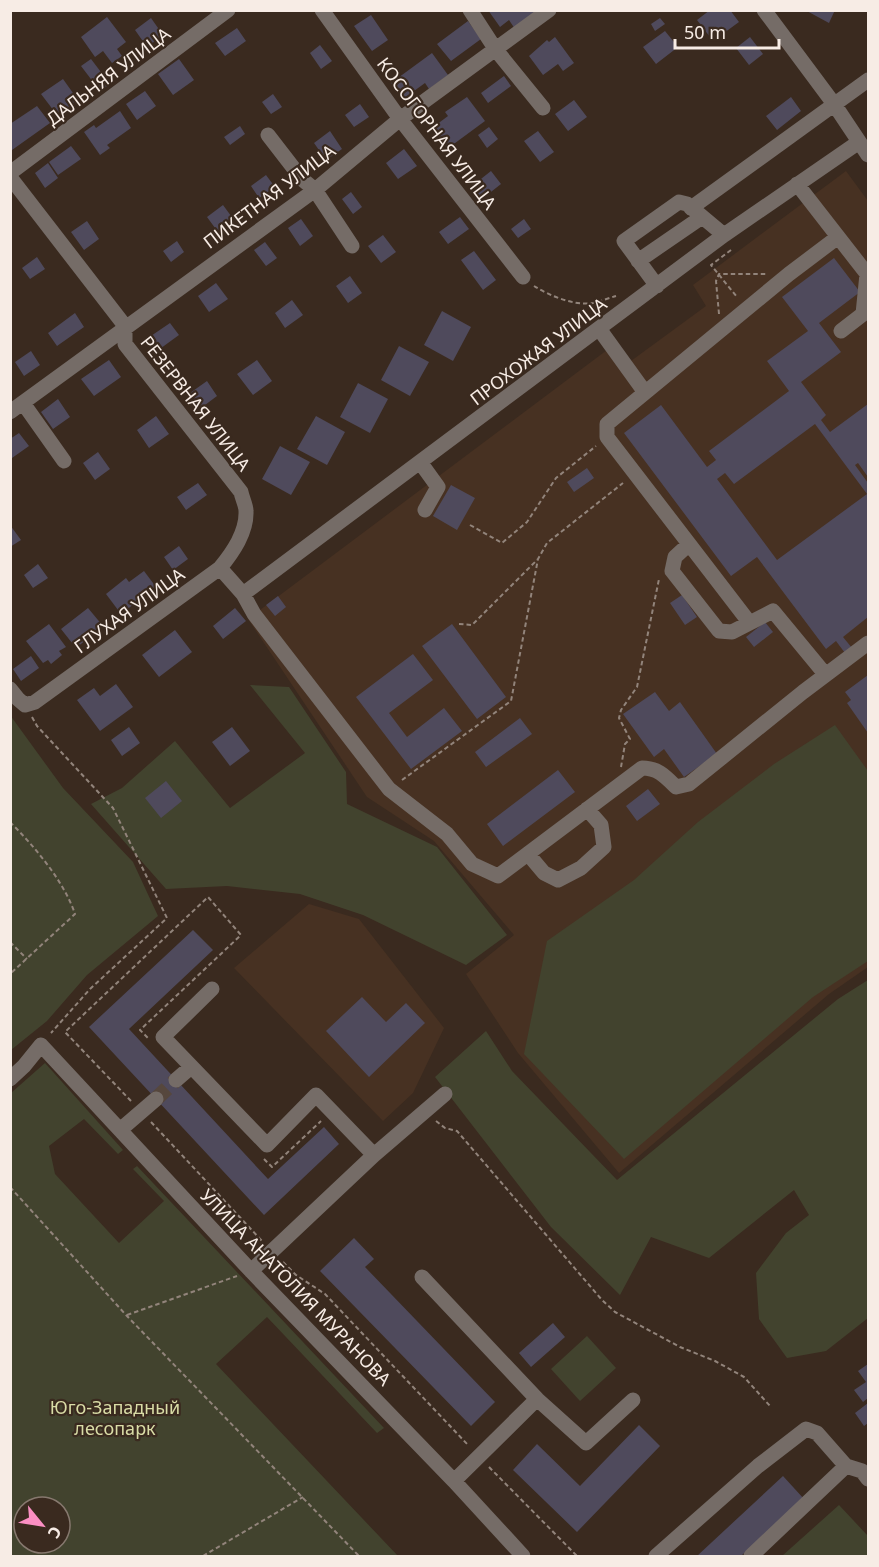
<svg xmlns="http://www.w3.org/2000/svg" width="879" height="1567" viewBox="0 0 879 1567" font-family="'Noto Sans',sans-serif">
  <style>
    .built { fill: #473122 }
    .green { fill: #42432e; fill-rule: evenodd }
    .building { fill: #4f4a5c; fill-rule: evenodd }
    .lines { fill: none; stroke-linecap: round; stroke-linejoin: round }
    .minor-tunnel { stroke: #56473d; stroke-width: 15; stroke-dasharray: 15 8; stroke-linecap: butt }
    .path { stroke: #92847b; stroke-width: 2; stroke-dasharray: 4.5 3; stroke-linecap: butt }
    .minor { stroke: #756c67; stroke-width: 15 }
    .labels { text-anchor: middle; dominant-baseline: central; stroke-width: 4.5; stroke-linejoin: round; paint-order: stroke }
    .street-label { font-size: 18px; fill: #f7ece5; stroke: #3a2a1f }
    .park-label { font-size: 18px; fill: #d9dca6; stroke: #3a2a1f }
  </style>
  <rect width="100%" height="100%" fill="#3a2a1f"/>
  <path class="built" d="M846,171L868,201V967L829,994L619,1173L518,1053L466,974L514,935L434,841L367,797L248,619L607,350L620,369L706,306L693,285Z
    M309,904L359,919L444,1028L413,1093L383,1121L234,968Z"/>
  <path class="green" d="M250,685L289,687L346,772L347,804L437,847L507,935L466,965L363,915L300,894L227,886L166,889L91,804L122,788L175,741L230,808L305,753Z
    M10,715L63,788L133,862L158,916L87,975L47,1021L11,1050Z
    M835,725L868,771V961L813,997L624,1159L524,1054L547,941L634,880L698,822L774,764Z
    M868,980V1318L826,1351L787,1358L759,1319L756,1273L786,1233L809,1215L794,1190L709,1258L651,1237L620,1295L551,1227L435,1077L486,1031L512,1071L617,1180L838,999Z
    M45,1063L123,1150L118,1154L84,1119L49,1146L55,1174L119,1243L164,1201L133,1169L137,1166L384,1428L377,1433L267,1317L216,1364L398,1556H11V1093ZM24,1507H60V1543H24Z
    M587,1336L616,1368L580,1401L551,1369Z
    M839,1505L868,1536V1556H782Z"/>
  <path class="building" d="M488,10H540L515,29L509,20L500,27Z
    M710,10H730L739,22L713,41L697,20Z
    M805,10H835L829,23Z
    M371,15L388,40L372,51L354,26Z
    M107,17L126,42L117,49L122,56L112,63L103,51L95,57L81,37Z
    M151,18L163,35L147,47L135,30Z
    M660,18L665,24L655,31L651,24Z
    M468,21L481,39L451,61L437,44Z
    M237,28L246,41L225,56L215,43Z
    M665,31L678,47L656,64L643,47Z
    M555,37L574,63L563,71L558,64L543,75L529,56L547,40L549,42Z
    M750,37L763,54L749,65L736,48Z
    M320,45L332,61L321,69L310,53Z
    M432,53L448,75L429,89L425,83L403,99L391,83Z
    M91,59L110,84L100,91L81,66Z
    M179,59L194,80L173,95L158,74Z
    M504,76L511,86L488,103L481,93Z
    M63,79L78,100L57,115L41,94Z
    M145,91L156,106L137,120L126,104Z
    M273,94L282,107L271,114L262,102Z
    M467,97L485,121L447,149L432,128L448,116L445,112Z
    M791,97L801,111L777,130L766,116Z
    M574,100L587,117L568,131L555,114Z
    M360,104L369,117L354,127L345,115Z
    M37,106L50,123L12,150L10,147V124Z
    M120,111L131,128L107,145L110,148L100,155L84,132L94,125L96,128Z
    M240,126L245,134L230,145L224,137Z
    M489,127L498,139L487,148L478,135Z
    M330,131L342,149L326,160L314,143Z
    M538,131L554,152L540,162L524,141Z
    M71,146L81,159L58,175L49,162Z
    M404,149L417,166L398,179L386,163Z
    M48,163L58,178L45,188L35,173Z
    M491,171L501,184L482,199L472,186Z
    M266,175L275,187L259,198L251,186Z
    M351,192L362,207L353,214L342,199Z
    M223,205L234,220L218,232L207,217Z
    M460,217L469,229L448,244L439,232Z
    M301,219L313,236L300,246L288,228Z
    M524,219L531,229L518,238L511,229Z
    M87,221L99,239L84,250L71,232Z
    M383,235L396,252L381,263L368,246Z
    M177,241L184,252L171,262L163,251Z
    M265,242L277,258L266,266L254,250Z
    M474,251L496,280L483,290L461,260Z
    M37,257L45,269L30,279L22,268Z
    M834,258L860,292L819,323L841,352L801,382L826,415L821,420L830,432L868,404V477L858,463L855,465L868,483V617L843,637L852,648L845,653L836,641L826,649L757,557L731,576L624,433L661,405L707,467L716,460L709,451L789,391L767,361L808,331L782,297ZM815,424L867,494L777,560L717,479L725,473L734,484Z
    M350,276L362,293L348,303L336,286Z
    M216,283L228,299L209,312L198,296Z
    M292,300L303,315L285,328L275,313Z
    M442,311L471,327L453,361L424,345Z
    M75,313L84,327L57,346L48,333Z
    M170,323L179,335L157,351L148,338Z
    M399,346L429,362L410,396L381,380Z
    M31,351L40,365L24,376L15,362Z
    M109,360L121,377L94,396L81,379Z
    M257,360L272,381L253,395L237,374Z
    M207,381L217,396L201,408L190,393Z
    M358,383L388,399L370,433L340,417Z
    M58,399L70,417L53,429L41,412Z
    M156,416L169,434L149,448L137,430Z
    M316,416L345,432L327,465L297,449Z
    M19,433L29,446L12,458L10,455V439Z
    M280,446L310,462L291,495L262,479Z
    M98,452L110,469L95,480L83,463Z
    M587,468L594,478L574,492L567,482Z
    M198,483L207,495L186,510L177,497Z
    M451,485L475,498L457,530L433,516Z
    M10,525L21,540L10,547Z
    M179,546L188,559L173,570L164,557Z
    M38,564L48,578L33,588L24,575Z
    M144,571L156,587L121,614L106,594L126,578L129,582Z
    M682,595L697,617L685,625L670,603Z
    M278,596L286,607L275,616L266,605Z
    M88,608L103,626L76,648L61,629Z
    M235,608L246,621L223,639L213,626Z
    M765,622L773,632L754,647L746,637Z
    M49,624L66,647L59,651L62,655L51,664L48,660L43,663L26,641Z
    M452,624L506,697L477,719L422,646Z
    M175,630L192,652L159,677L142,655Z
    M413,654L433,680L389,713L407,737L444,708L462,731L411,769L356,697Z
    M31,656L39,668L21,681L13,669Z
    M868,675V733L847,703L851,700L845,692Z
    M116,684L133,707L100,731L77,700L94,688L100,696Z
    M655,692L669,711L680,702L717,754L684,777L664,749L654,757L623,714Z
    M520,718L532,734L486,767L475,752Z
    M129,727L140,743L122,756L111,740Z
    M232,727L250,751L230,766L212,742Z
    M558,770L575,792L503,846L487,824Z
    M166,781L182,801L161,818L145,798Z
    M648,789L660,804L637,821L626,806Z
    M193,930L213,950L129,1029L268,1179L324,1127L339,1144L264,1215L89,1027Z
    M362,997L386,1022L406,1003L425,1023L369,1077L326,1031Z
    M354,1238L374,1259L365,1267L495,1402L471,1426L320,1271Z
    M553,1323L565,1337L531,1367L519,1353Z
    M868,1364V1398L863,1402L854,1390L866,1382L858,1371Z
    M868,1403V1423L864,1426L855,1413Z
    M639,1425L660,1446L577,1532L513,1470L537,1444L580,1486Z
    M783,1476L804,1499L741,1556H697Z"/>
  <g class="lines">
    <path class="minor-tunnel" d="M156,1099L176,1080"/>
    <path class="path" d="M731,250L711,265L737,297
      M534,286C550,296 574,306 593,303C601,301 609,298 616,296
      M719,314L716,281L719,274H766
      M470,525L502,543L527,522L556,478L596,446
      M459,624L472,625L538,559L547,543L623,483
      M32,717L37,726L113,808L167,918L90,989L51,1033
      M621,767L625,744L630,739L619,718L621,710L637,687L659,579
      M402,780L511,701L538,559
      M10,822C34,846 64,881 75,914L10,974
      M10,942L27,959
      M131,1101L65,1032L208,897L241,935L140,1030L148,1038
      M436,1121L445,1128L457,1131L602,1300L615,1312L680,1347L715,1361L744,1377L770,1406
      M151,1122L262,1241
      M264,1159L272,1167L321,1121
      M10,1187L126,1315L359,1556
      M283,1262L296,1275L325,1294L468,1445
      M127,1315L237,1276
      M489,1467L577,1556
      M203,1556L303,1497"/>
    <path class="minor" d="M322,10L400,119L523,277
      M470,10L496,50L543,108
      M764,10L834,104L868,155
      M268,135L302,179L315,190L352,246
      M10,173L228,10
      M10,177L125,326V344L241,492C242,498 246,505 246,511C247,532 233,552 220,568L35,702L25,705L18,699L10,689
      M797,184L867,274L863,314L841,331
      M691,208L868,80
      M638,261L702,217
      M657,286L624,241L679,202L687,204L724,235
      M600,330L644,391
      M23,403L64,461
      M10,412L315,190L400,119L549,10
      M420,462L438,487L425,510
      M688,545L675,557L672,571L719,631L732,632L773,611L825,674
      M220,568L243,594L254,614L389,789L447,834L472,864L498,876L642,768C658,768 665,776 676,787L689,784L803,692L868,643
      M243,594L724,235L859,142
      M749,622L607,437V424L789,274L838,237
      M528,854L544,873L558,880L581,868L604,847L601,825L587,809
      M212,989L163,1037L267,1145L316,1095L374,1155
      M10,1079L24,1066L41,1045L251,1271L454,1481L523,1556
      M176,1080L191,1067
      M120,1130L156,1099
      M251,1271L374,1155L445,1094
      M422,1277L537,1399L454,1481
      M537,1399L586,1443L633,1400
      M846,1466L862,1471L868,1479
      M656,1556L758,1466L806,1429L817,1433L846,1466L751,1556"/>
  </g>
  <g class="labels">
    <g class="street-label">
      <text transform="translate(108 76) rotate(-37)">ДАЛЬНЯЯ УЛИЦА</text>
      <text transform="translate(437 133) rotate(53)">КОСОГОРНАЯ УЛИЦА</text>
      <text transform="translate(269 196) rotate(-37)">ПИКЕТНАЯ УЛИЦА</text>
      <text transform="translate(538 351) rotate(-37)">ПРОХОЖАЯ УЛИЦА</text>
      <text transform="translate(196 403) rotate(52)">РЕЗЕРВНАЯ УЛИЦА</text>
      <text transform="translate(129 610) rotate(-36)">ГЛУХАЯ УЛИЦА</text>
      <text transform="translate(296 1287) rotate(46)">УЛИЦА АНАТОЛИЯ МУРАНОВА</text>
    </g>
    <g class="park-label">
      <text x="115" y="1407">Юго-Западный<tspan x="115" dy="21">лесопарк</tspan></text>
    </g>
  </g>
  <rect width="879" height="1567" fill="none" stroke="#f7ece5" stroke-width="24"/>
  <g transform="translate(42 1525) rotate(120)"><circle r="28" fill="#3a2a1f" stroke="#86786e" stroke-width="1.5"/>
  <path d="M0-4.5L10 22L0 15L-10 22Z" fill="#fb8fc3"/>
  <text y="-9" font-size="16" font-weight="bold" text-anchor="middle" fill="#f7ece5">С</text>
  </g>
  <path d="M675 39v9h104v-9" fill="none" stroke="#f7ece5" stroke-width="3"/>
  <text x="684" y="39" font-size="18" fill="#f7ece5" stroke="#3a2a1f" stroke-width="4.5" paint-order="stroke">50 m</text>
</svg>
